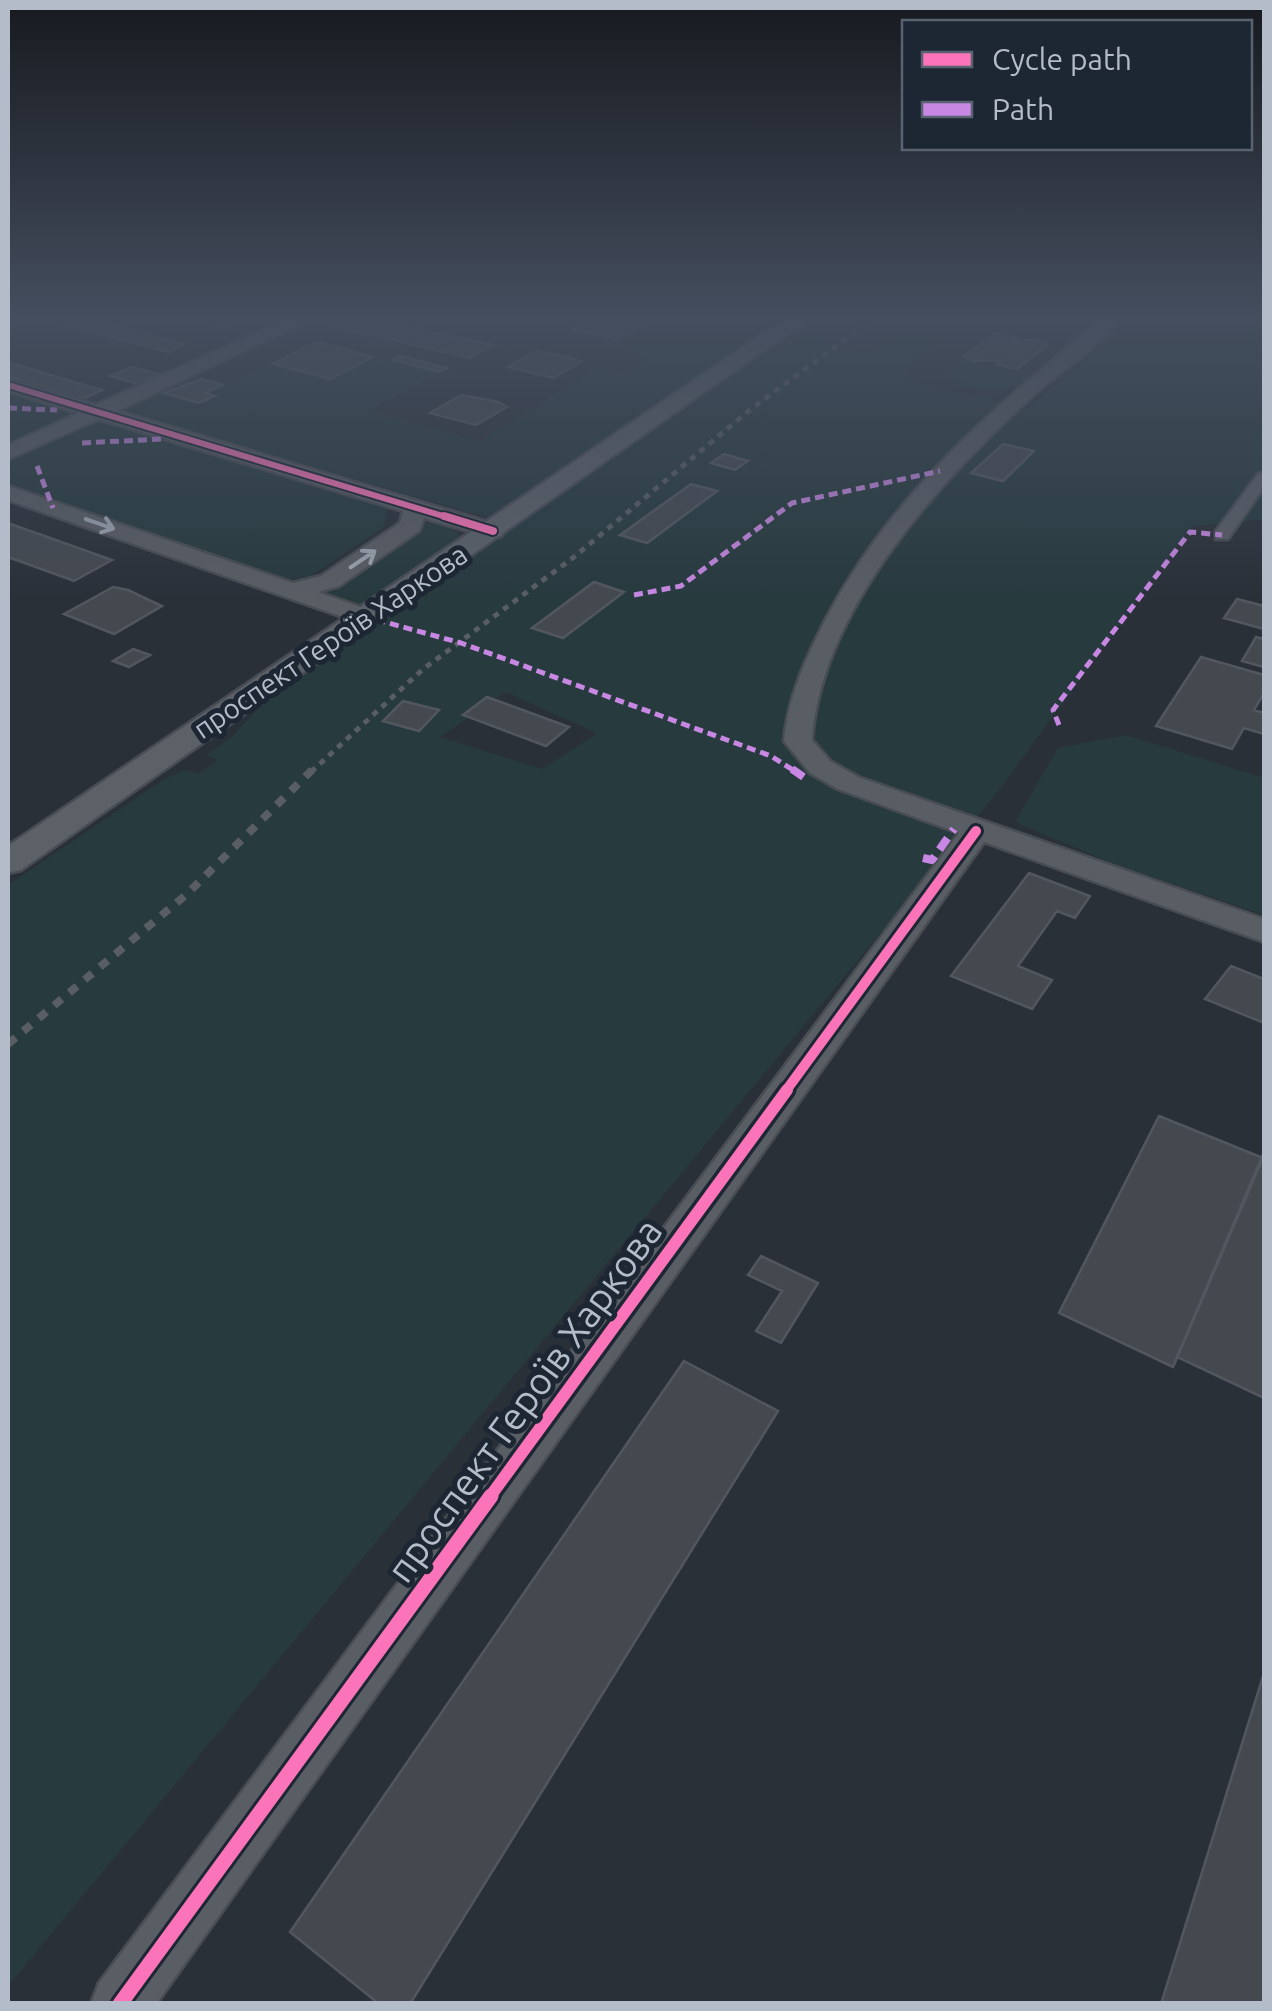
<svg xmlns="http://www.w3.org/2000/svg" width="1272" height="2011" viewBox="0 0 1272 2011" font-family="Ubuntu,sans-serif">
  <style>
    .green { fill: #273a3e; fill-rule: evenodd }
    .building { fill: #444950; stroke: #52575f; stroke-width: 2.5 }
    .lines { fill: none; stroke-linecap: round; stroke-linejoin: round }
    .street-casing { stroke: #484c53; stroke-width: 5 }
    .secondary-casing { stroke: #484c53; stroke-width: 5 }
    .primary-casing { stroke: #484c55; stroke-width: 5 }
    .street { fill: #5a5e66; fill-rule: evenodd }
    .secondary { fill: #595d64; fill-rule: evenodd }
    .primary { fill: #5c6168; fill-rule: evenodd }
    .rail-far1 { stroke: #595d64; stroke-width: 5; stroke-dasharray: 6 6; stroke-linecap: butt }
    .rail { stroke: #595d64; stroke-width: 8; stroke-dasharray: 10 10; stroke-linecap: butt }
    .quiet-far1 { stroke: #c787e3; stroke-width: 5; stroke-dasharray: 9 5; stroke-linecap: butt }
    .quiet { stroke: #c787e3; stroke-width: 8; stroke-dasharray: 14 8; stroke-linecap: butt }
    .cycleway-far4-casing { stroke: #1d2633; stroke-width: 10 }
    .cycleway-far3-casing { stroke: #1d2633; stroke-width: 12 }
    .cycleway-far2-casing { stroke: #1d2633; stroke-width: 16 }
    .cycleway-far1-casing { stroke: #1d2633; stroke-width: 19 }
    .cycleway-casing { stroke: #1d2633; stroke-width: 21 }
    .cycleway-far4 { stroke: #fb73b8; stroke-width: 6 }
    .cycleway-far3 { stroke: #fb73b8; stroke-width: 8 }
    .cycleway-far2 { stroke: #fb73b8; stroke-width: 10 }
    .cycleway-far1 { stroke: #fb73b8; stroke-width: 12 }
    .cycleway { stroke: #fb73b8; stroke-width: 15 }
    .oneway { stroke: #9da4b0 }
    .labels { text-anchor: middle; dominant-baseline: central; stroke-width: 10; stroke-linejoin: round; paint-order: stroke }
    .far-street-label { font-size: 28px; fill: #b4bcc9; stroke: #1d2633 }
    .near-street-label { font-size: 38px; fill: #b4bcc9; stroke: #1d2633 }
  </style>
  <rect width="100%" height="100%" fill="#2a3038"/>
  <path class="green" d="M677,318H785L493,519L115,410L194,374L229,383L312,343L288,336L292,334L441,373L369,410L479,441L597,368L626,374L646,360L620,353Z
    M812,318H858L819,343L871,354L882,346L880,339L909,318H972L904,368L911,382L1027,408L1138,318H1264V519L1191,527L1000,789L8,1986V885L163,780L185,770L199,774L218,760L206,755L232,737L261,705ZM506,692L596,733V734L542,769L440,737Z
    M962,358L1005,370L1032,371C1018,398 968,393 949,375Z
    M8,392L387,509L384,527L309,577L266,582L8,496Z
    M421,522L449,527L463,538L360,608L318,595Z
    M1126,735L1264,778V915L1119,866L1015,822L1058,748Z"/>
  <path class="building" d="M38,318H81L184,344L168,352Z
    M188,318H237L242,319L225,327Z
    M342,318H376L373,319L385,321L362,333L328,324Z
    M618,318L641,325L616,339L572,329L593,318Z
    M385,321L414,328L437,333L414,345L362,333Z
    M437,333L470,340L492,345L470,358L414,345Z
    M996,333L1017,338L1013,341L1039,340L1047,345L1017,369L997,365L1001,360L974,361L963,357Z
    M317,342L373,357L331,379L273,364Z
    M536,351L572,358L581,362L553,378L508,367Z
    M401,356L447,368L439,372L393,360Z
    M8,362L77,383L102,390L83,399L8,376Z
    M131,367L159,374L138,384L110,376Z
    M201,379L222,385L205,393L215,396L199,403L164,393Z
    M461,395L498,402L507,407L476,425L430,413Z
    M1003,444L1034,451L1003,481L971,473Z
    M724,454L748,461L735,470L711,463Z
    M691,484L717,491L647,543L620,535Z
    M8,523L112,560L74,581L8,557Z
    M594,582L624,592L563,638L532,628Z
    M113,587L128,590L162,606L114,634L64,614Z
    M1237,599L1264,606V629L1224,618Z
    M1256,637L1264,639V667L1242,661Z
    M133,649L150,655L129,667L113,661Z
    M1201,657L1264,675V693L1254,710L1264,713V734L1244,728L1232,749L1156,726Z
    M487,697L569,727L546,746L463,715Z
    M403,701L439,710L419,731L383,721Z
    M1029,873L1090,896L1075,918L1057,911L1018,966L1052,980L1032,1009L951,976Z
    M1231,966L1264,979V1023L1205,999Z
    M1159,1116L1263,1158L1173,1367L1059,1313Z
    M1264,1152V1398L1177,1357Z
    M761,1256L818,1283L781,1343L756,1331L782,1291L748,1275Z
    M684,1361L778,1411L410,2004H379L290,1932Z
    M1264,1673V2004H1161Z"/>
  <g class="lines">
    <g class="street-casing">
      <path id="street" d="M1264,472V487L1228,539H1216V531L1258,474Z"/>
    </g>
    <g class="secondary-casing">
      <path id="secondary" d="M290,318H313L117,411L501,526L505,531L501,536L493,538L424,518L419,531L339,586L318,592L372,611L376,616L372,621L363,624L8,500V486L293,583L321,576L400,523L403,511L99,419L8,459V445L79,413L8,391V379L96,405Z
        M1103,318H1123C1099,346 1064,369 1036,393C943,477 821,608 812,740L830,761L858,777L1264,919V942L984,842L156,2004H91L99,1983L959,833L838,789L810,773L784,741C788,697 806,658 826,619C891,494 996,406 1103,318Z"/>
    </g>
    <g class="primary-casing">
      <path id="primary" d="M786,318H810L21,870L8,873V846Z"/>
    </g>
    <use href="#street" class="street"/>
    <use href="#secondary" class="secondary"/>
    <use href="#primary" class="primary"/>
    <path class="rail-far1" d="M311,772L422,670L574,557L751,409L874,318"/>
    <path class="rail" d="M8,1044L187,894L313,769"/>
    <path class="quiet-far1" d="M8,408L57,410
      M82,443L162,439
      M37,466L53,508
      M634,595L681,586L792,503L940,471
      M363,616L461,643L771,756L796,772
      M1059,725L1053,710L1190,532L1222,535"/>
    <path class="quiet" d="M792,769L805,778
      M923,858L932,860L954,829"/>
    <g class="cycleway-far4-casing">
      <path id="cycleway-far4" d="M8,385L453,519"/>
    </g>
    <g class="cycleway-far3-casing">
      <path id="cycleway-far3" d="M444,516L493,531"/>
    </g>
    <g class="cycleway-far2-casing">
      <path id="cycleway-far2" d="M785,1092L976,831"/>
    </g>
    <g class="cycleway-far1-casing">
      <path id="cycleway-far1" d="M489,1498L787,1090"/>
    </g>
    <g class="cycleway-casing">
      <path id="cycleway" d="M120,2004L491,1496"/>
    </g>
    <use href="#cycleway-far4" class="cycleway-far4"/>
    <use href="#cycleway-far3" class="cycleway-far3"/>
    <use href="#cycleway-far2" class="cycleway-far2"/>
    <use href="#cycleway-far1" class="cycleway-far1"/>
    <use href="#cycleway" class="cycleway"/>
  </g>
  <defs><path id="oneway-shaft" d="M-6 0H5M1.5-3L5.5 0L1.5 3" fill="none" stroke-width="1.6" stroke-linecap="round" stroke-linejoin="round" transform="scale(2.5)"/></defs>
  <g class="oneway">
    <use href="#oneway-shaft" transform="translate(100 524) rotate(19)"/>
    <use href="#oneway-shaft" transform="translate(363 559) rotate(-34)"/>
  </g>
  <linearGradient id="sky" x2="0" y2="1"><stop stop-color="#171a1f"/><stop offset="0.53" stop-color="#444e5e"/><stop offset="1" stop-color="#444e5e" stop-opacity="0"/></linearGradient>
  <rect width="1272" height="599" fill="url(#sky)"/>
  <g class="labels">
    <g class="far-street-label">
      <text transform="translate(330 641) rotate(-34)">проспект Героїв Харкова</text>
    </g>
    <g class="near-street-label">
      <text transform="translate(524 1400) rotate(-54)">проспект Героїв Харкова</text>
    </g>
  </g>
  <rect width="1272" height="2011" fill="none" stroke="#b4bcc9" stroke-width="20"/>
  <rect x="902" y="20" width="350" height="130" fill="#1d2633" stroke="#59626f" stroke-width="2.5"/>
  <rect x="922" y="52" width="50" height="15" fill="#fb73b8" stroke="#59626f" stroke-width="2.5"/>
  <text x="992" y="70" font-size="30" fill="#b4bcc9">Cycle path</text>
  <rect x="922" y="102" width="50" height="15" fill="#c787e3" stroke="#59626f" stroke-width="2.5"/>
  <text x="992" y="120" font-size="30" fill="#b4bcc9">Path</text>
</svg>
